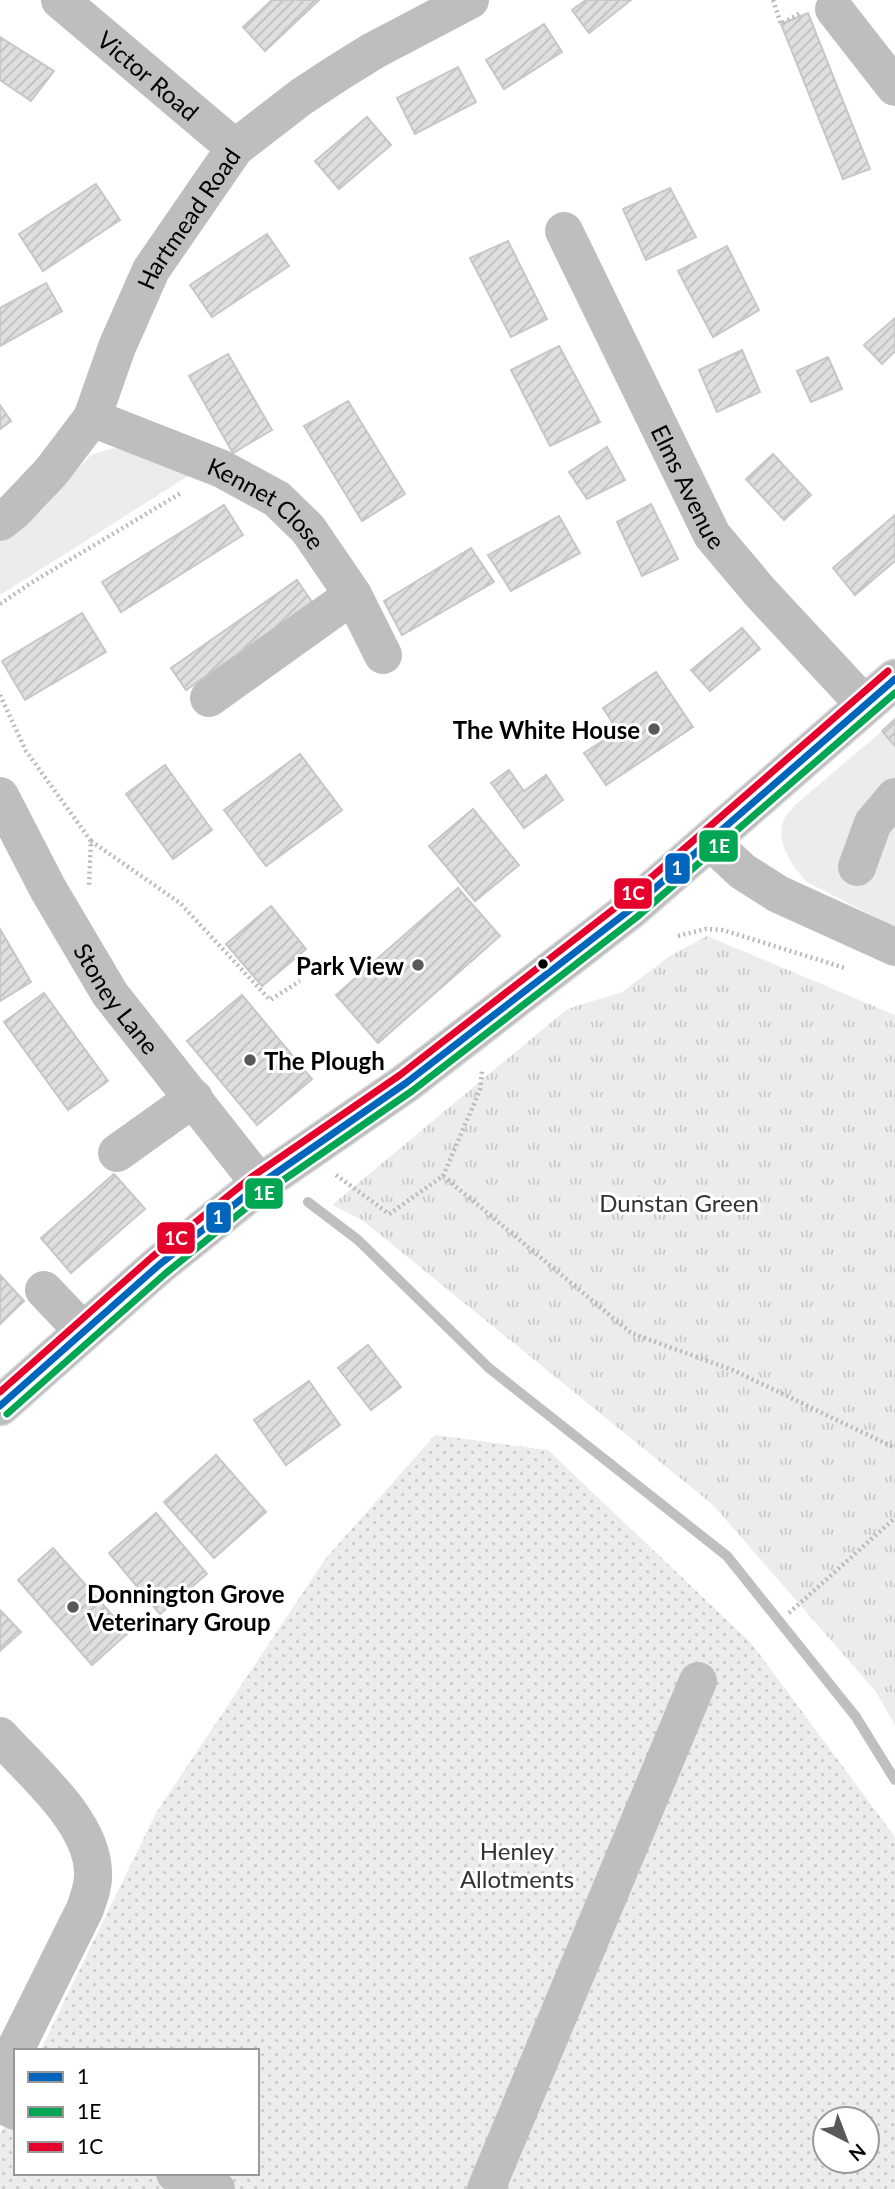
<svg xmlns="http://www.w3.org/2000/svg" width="895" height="2189" viewBox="0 0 895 2189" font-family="Lato,sans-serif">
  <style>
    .grass { fill: #ececec }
    .park { fill: url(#park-tufts) }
    .garden { fill: url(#garden-dots); fill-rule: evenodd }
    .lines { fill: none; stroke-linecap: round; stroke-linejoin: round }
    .stream { stroke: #bfbfbf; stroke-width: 10 }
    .building { fill: url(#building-hatch); stroke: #c7c7c7; stroke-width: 2 }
    .major-casing { stroke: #dbdbdb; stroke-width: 41 }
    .path { stroke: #b9b9b9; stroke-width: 4.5; stroke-dasharray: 2 3.5; stroke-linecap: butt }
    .minor { stroke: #bebebe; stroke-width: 38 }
    .major { stroke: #bebebe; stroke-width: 38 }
    .bus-1-casing { stroke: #fff; stroke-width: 12 }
    .bus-2-casing { stroke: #fff; stroke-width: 12 }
    .bus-3-casing { stroke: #fff; stroke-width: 12 }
    .bus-1 { stroke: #0065bd; stroke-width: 7 }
    .bus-2 { stroke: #00a651; stroke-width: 7 }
    .bus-3 { stroke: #e4002b; stroke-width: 7 }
    .poi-dot { fill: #595959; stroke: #fff; stroke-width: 2.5 }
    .bus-dot { fill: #000; stroke: #fff; stroke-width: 2.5 }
    .labels { text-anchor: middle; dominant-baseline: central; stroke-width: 6; stroke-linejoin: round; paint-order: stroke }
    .street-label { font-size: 24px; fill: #000; stroke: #fff }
    .poi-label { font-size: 24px; font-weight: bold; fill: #000; stroke: #fff; text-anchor: end }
    .park-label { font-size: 24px; fill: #333; stroke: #fff }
    .line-badge { stroke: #fff; stroke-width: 2.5 }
    .badge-label { font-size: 19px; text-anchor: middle; font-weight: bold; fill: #fff }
  </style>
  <defs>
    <pattern id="park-tufts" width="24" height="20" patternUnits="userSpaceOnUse" patternTransform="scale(1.75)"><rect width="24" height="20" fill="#ececec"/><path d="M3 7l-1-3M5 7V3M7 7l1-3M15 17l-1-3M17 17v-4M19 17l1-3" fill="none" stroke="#c9c9c9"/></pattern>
    <pattern id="garden-dots" width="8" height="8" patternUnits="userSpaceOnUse" patternTransform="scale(1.75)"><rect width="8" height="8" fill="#ececec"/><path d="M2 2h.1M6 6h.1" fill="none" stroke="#c9c9c9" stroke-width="1.8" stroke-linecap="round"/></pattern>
    <pattern id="building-hatch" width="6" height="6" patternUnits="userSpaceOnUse" patternTransform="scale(1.75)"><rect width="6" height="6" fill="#dfdfdf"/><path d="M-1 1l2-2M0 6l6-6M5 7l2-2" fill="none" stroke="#bebebe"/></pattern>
  </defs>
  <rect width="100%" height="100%" fill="#fff"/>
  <path class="grass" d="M113,448L130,450L193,473L0,595V541L42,510L65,481L91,455Z
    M882,731L895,746V927L807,882C793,867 774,841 784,819C786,815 791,810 794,806Z"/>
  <path class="park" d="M707,936L895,1015V1725L876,1692L713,1505L362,1220L332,1205L567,1009L622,992L670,956Z"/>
  <path class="garden" d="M435,1435L548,1450L752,1644L895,1837V2189H0V2134L16,2101V2173H257V2051H40L156,1813L326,1558ZM825,2119H867V2161H825Z"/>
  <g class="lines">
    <path class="stream" d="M308,1202L358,1240L489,1368L727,1556L856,1717L895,1780"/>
  </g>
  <path class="building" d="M272,0H319L265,51L243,27Z
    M586,0H631L589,33L572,10Z
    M808,13L870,169L843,179L781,24Z
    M544,24L562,52L504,89L486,60Z
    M0,37L54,71L31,101L0,80Z
    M458,67L476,102L415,134L397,98Z
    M367,117L391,145L339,189L315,161Z
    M96,184L120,220L43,271L19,234Z
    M670,188L696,237L646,260L623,209Z
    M267,234L289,266L212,317L190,285Z
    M508,241L547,319L511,337L470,258Z
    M727,246L759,310L713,337L678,271Z
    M46,283L62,311L0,346V308Z
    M895,318V351L882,364L864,345Z
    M559,346L600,422L550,446L511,370Z
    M742,350L760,392L717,412L699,370Z
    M228,354L272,430L233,453L189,376Z
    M828,357L842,389L811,402L797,371Z
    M348,401L405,494L362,521L304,426Z
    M0,405L11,421L0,429Z
    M607,447L625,480L587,499L569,472Z
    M773,454L811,495L784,520L746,479Z
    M651,504L678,559L642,576L617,522Z
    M224,505L243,535L121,612L102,582Z
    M895,515V561L855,595L833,568Z
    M559,516L580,553L511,591L488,555Z
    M471,548L494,582L402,635L384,601Z
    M297,580L312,602L186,690L171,668Z
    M82,613L106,652L25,700L2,661Z
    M742,628L760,649L710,691L691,670Z
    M656,672L693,727L606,785L584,753L618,731L603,708Z
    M895,719V746L882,731Z
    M300,754L342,810L266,866L224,810Z
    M165,765L212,830L173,859L126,794Z
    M509,770L524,791L546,775L563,800L524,828L491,783Z
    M473,809L519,865L475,901L429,846Z
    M458,888L500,936L378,1043L336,995Z
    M271,906L306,949L262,986L226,944Z
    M0,929L31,982L0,1001Z
    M44,993L108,1081L68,1110L4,1022Z
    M242,995L312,1079L257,1125L187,1041Z
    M114,1174L145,1209L71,1273L41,1238Z
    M0,1275L24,1301L0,1324Z
    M368,1345L401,1387L371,1410L338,1368Z
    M309,1381L340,1425L286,1465L254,1420Z
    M216,1455L266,1512L214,1558L164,1502Z
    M156,1513L207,1574L160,1614L109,1553Z
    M53,1548L128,1633L92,1665L18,1580Z
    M0,1610L21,1632L0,1651Z"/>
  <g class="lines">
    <g class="major-casing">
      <path id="major" d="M0,1406L159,1265L260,1184L406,1083L631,909L895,679"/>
    </g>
    <path class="path" d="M773,0L781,24L800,13
      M0,604L31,583L181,493
      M0,695L26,751L91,841L89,885
      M91,841L180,903L270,1000L300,981
      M678,936L706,929L723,930L845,968
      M336,1175L389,1214L443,1176L631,1333L735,1371L895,1448
      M443,1176L480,1090L482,1071
      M789,1613L895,1518"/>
    <g class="minor">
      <path id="s1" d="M60,0L235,148"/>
      <path d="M834,9L895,87"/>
      <path id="s2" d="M564,231L712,535L760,592L864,704"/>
      <path id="s3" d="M92,418L222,469L277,499L308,529L353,595L383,655"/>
      <path id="s4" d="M0,522L14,511L51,472L92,418L117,347L151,270L235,148L301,97L336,74L373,51L470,0"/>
      <path d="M209,698L353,595"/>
      <path id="s5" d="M0,796L48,889L110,994L260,1184"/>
      <path d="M710,841L742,871L778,894L895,947"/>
      <path d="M857,867L873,823L895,797"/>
      <path d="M117,1153L194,1098"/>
      <path d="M44,1290L83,1331"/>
      <path d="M0,1736C32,1772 92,1821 93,1872C94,1885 89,1897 85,1909L0,2080"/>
      <path d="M0,2104L16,2111"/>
      <path d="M175,2173L216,2189"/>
      <path d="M486,2189L698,1681"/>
    </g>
    <use href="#major" class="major"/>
    <g class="bus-1-casing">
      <path id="bus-1" d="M0,1406L159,1265L260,1184L406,1083L631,909L895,679"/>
    </g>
    <g class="bus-2-casing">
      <path id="bus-2" d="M7,1414L166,1273L266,1192L412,1091L637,917L895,693"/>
    </g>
    <g class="bus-3-casing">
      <path id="bus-3" d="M0,1392L152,1257L253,1176L400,1075L624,901L888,671"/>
    </g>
    <use href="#bus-1" class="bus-1"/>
    <use href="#bus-2" class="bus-2"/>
    <use href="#bus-3" class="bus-3"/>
  </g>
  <g class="poi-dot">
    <circle cx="654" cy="729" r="7"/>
    <circle cx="418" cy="965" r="7"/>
    <circle cx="250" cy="1060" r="7"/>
    <circle cx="73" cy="1607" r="7"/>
  </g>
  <circle class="bus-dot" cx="543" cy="964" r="6"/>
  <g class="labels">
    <g class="street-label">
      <text stroke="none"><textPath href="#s1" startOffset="116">Victor Road</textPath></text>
      <text stroke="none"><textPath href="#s4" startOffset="362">Hartmead Road</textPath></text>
      <text stroke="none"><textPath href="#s2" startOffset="284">Elms Avenue</textPath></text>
      <text stroke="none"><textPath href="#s3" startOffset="196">Kennet Close</textPath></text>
      <text stroke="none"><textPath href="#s5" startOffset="234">Stoney Lane</textPath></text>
    </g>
    <g class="poi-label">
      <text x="640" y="729">The White House</text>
      <text x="404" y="965">Park View</text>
      <text x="264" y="1060" text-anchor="start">The Plough</text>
      <text x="87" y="1593" text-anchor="start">Donnington Grove<tspan x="87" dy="28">Veterinary Group</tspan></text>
    </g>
    <g class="park-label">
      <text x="679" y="1202">Dunstan Green</text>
      <text x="517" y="1850">Henley<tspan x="517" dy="28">Allotments</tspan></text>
    </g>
  </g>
  <g class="line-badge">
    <rect x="698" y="829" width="41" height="34" rx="7" fill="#00a651"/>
    <rect x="664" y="852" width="27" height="33" rx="7" fill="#0065bd"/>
    <rect x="613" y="877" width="40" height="33" rx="7" fill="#e4002b"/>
    <rect x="244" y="1177" width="40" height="33" rx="7" fill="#00a651"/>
    <rect x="205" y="1201" width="27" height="33" rx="7" fill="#0065bd"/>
    <rect x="156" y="1221" width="40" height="34" rx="7" fill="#e4002b"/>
  </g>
  <g class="badge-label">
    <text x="719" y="853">1E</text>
    <text x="677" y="875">1</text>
    <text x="633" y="900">1C</text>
    <text x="264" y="1200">1E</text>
    <text x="218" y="1224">1</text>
    <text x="176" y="1245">1C</text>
  </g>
  <rect x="14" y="2049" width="245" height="126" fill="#ffffff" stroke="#999999" stroke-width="2"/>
  <rect x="28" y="2072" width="35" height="10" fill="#0065bd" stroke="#999999" stroke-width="2"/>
  <text x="77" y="2084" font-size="21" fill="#000000">1</text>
  <rect x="28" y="2107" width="35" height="10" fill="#00a651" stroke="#999999" stroke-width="2"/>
  <text x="77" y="2119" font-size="21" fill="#000000">1E</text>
  <rect x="28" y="2142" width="35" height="10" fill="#e4002b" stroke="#999999" stroke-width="2"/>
  <text x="77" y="2154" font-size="21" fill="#000000">1C</text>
  <g transform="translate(846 2140) rotate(138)"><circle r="33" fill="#ffffff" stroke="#999999" stroke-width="2"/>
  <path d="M0-5L12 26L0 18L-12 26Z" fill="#595959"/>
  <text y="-10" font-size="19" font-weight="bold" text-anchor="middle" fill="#000000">N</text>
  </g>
</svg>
